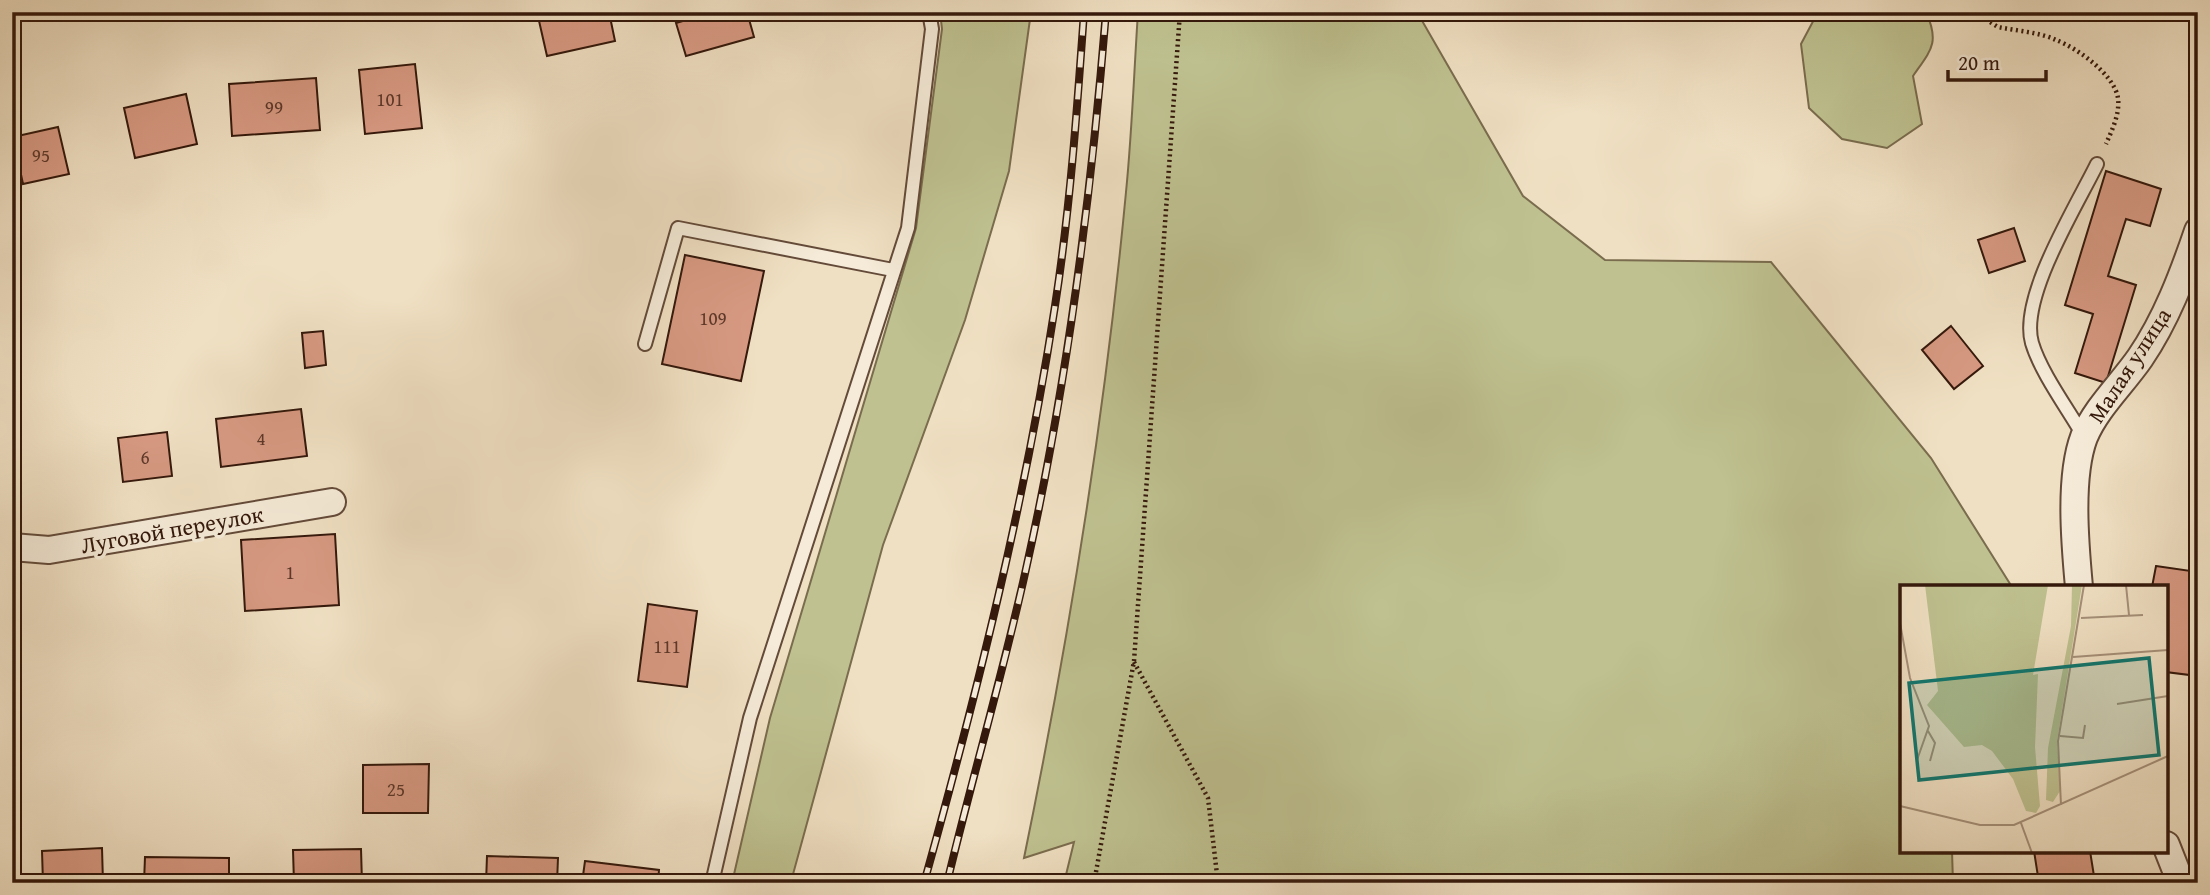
<svg xmlns="http://www.w3.org/2000/svg" width="2210" height="895" viewBox="0 0 2210 895" font-family="'Gentium Book Plus',serif">
  <style>
    .green { fill: #bfc190; stroke: #7a6c4e; stroke-width: 2 }
    .building { fill: #d79982; stroke: #34180b; stroke-width: 2 }
    .lines { fill: none; stroke-linecap: round; stroke-linejoin: round }
    .lane-casing { stroke: #634a39; stroke-width: 16 }
    .street-casing { stroke: #634a39; stroke-width: 30 }
    .path { stroke: #34180b; stroke-width: 4.5; stroke-dasharray: 2 3.5; stroke-linecap: butt }
    .lane { stroke: #f5ebd8; stroke-width: 12 }
    .street { stroke: #f5ebd8; stroke-width: 26 }
    .rail-casing { stroke: #34180b; stroke-width: 8 }
    .rail { stroke: #f5ebd8; stroke-width: 5; stroke-dasharray: 16; stroke-linecap: butt }
    .labels { text-anchor: middle; dominant-baseline: central; stroke-width: 7; stroke-linejoin: round; paint-order: stroke }
    .number-label { font-size: 19px; fill: #5d3829 }
    .street-label { font-size: 23px; fill: #34180b; stroke: #f5ebd8 }
    .inset-road { fill: none; stroke: #a59079; stroke-width: 2 }
    .view { fill: #0f766e; fill-opacity: 0.15; stroke: #0f766e; stroke-width: 3.5 }
    .inset-edge { fill: none; stroke: #34180b; stroke-width: 3.5 }
  </style>
  <rect width="100%" height="100%" fill="#f0e0c3"/>
  <filter id="stains"><feTurbulence type="fractalNoise" baseFrequency=".00286" numOctaves="4"/><feColorMatrix values="0 0 0 0 .2 0 0 0 0 .09 0 0 0 0 .02 0 0 0 .5 -.17"/></filter>
  <radialGradient id="worn" r=".72"><stop offset=".6" stop-color="#630" stop-opacity="0"/><stop offset="1" stop-color="#630" stop-opacity=".3"/></radialGradient>
  <path class="green" d="M940,12H1031L1009,171L965,320L883,545L792,878L790,883H732L770,718L916,228L942,29Z
    M1138,12H1417L1523,196L1605,260L1771,262L1931,458L2012,587H1902V851H1952L1953,883H1064L1074,842L1024,858C1069,639 1105,415 1126,192C1132,132 1134,72 1138,12Z
    M1818,12H1926C1940,43 1931,50 1913,76L1922,124L1887,148L1842,139L1809,108L1801,44Z"/>
  <path class="building" d="M537,12H609L615,41L547,56Z
    M676,12H701L677,18Z
    M713,12H747L754,37L686,56L676,23Z
    M415,64L422,128L365,134L359,70Z
    M316,78L320,130L232,136L229,84Z
    M186,94L197,144L135,158L124,108Z
    M58,127L69,174L23,184L13,137Z
    M2106,171L2161,189L2150,226L2126,219L2108,276L2136,285L2106,383L2075,373L2093,314L2065,305Z
    M2014,228L2025,261L1989,273L1978,240Z
    M685,255L764,271L741,381L662,364Z
    M1951,326L1983,366L1954,389L1922,350Z
    M323,331L326,365L305,368L302,333Z
    M301,409L307,456L221,467L216,419Z
    M167,432L172,476L123,482L118,438Z
    M335,534L339,605L245,611L241,540Z
    M2156,566L2198,572V676L2166,672V587H2152Z
    M648,604L697,611L687,687L638,681Z
    M429,764L428,813H363V765Z
    M102,848L103,883H43L42,851Z
    M361,849L362,883H294L293,850Z
    M2034,851H2090L2094,876L2039,883Z
    M487,856L558,858L557,883H486Z
    M145,857L229,858V883H144Z
    M585,861L659,870L658,883H582Z"/>
  <g class="lines">
    <g class="lane-casing">
      <path id="lane" d="M645,344L678,228L893,270
        M2084,437C2068,409 2041,373 2032,343C2019,298 2076,207 2097,164
        M712,883L750,718L908,228L932,29L929,12"/>
    </g>
    <g class="street-casing">
      <path id="street" d="M12,547L49,550L332,502
        M2079,587C2075,544 2069,477 2084,437C2096,408 2122,384 2140,358C2166,320 2183,275 2198,231
        M2166,845L2181,883"/>
    </g>
    <path class="path" d="M1986,12L1990,22L1998,27C2017,31 2039,32 2056,40C2077,48 2114,74 2118,98C2120,114 2112,130 2106,144
      M12,18L34,12
      M1134,662L1208,798L1218,883
      M1094,883L1134,661L1180,12"/>
    <use href="#lane" class="lane"/>
    <use href="#street" class="street"/>
    <g class="rail-casing">
      <path id="rail" d="M924,883C977,693 1025,502 1055,306C1070,209 1077,111 1084,12
        M947,883C972,778 1003,674 1026,569C1067,385 1091,199 1106,12"/>
    </g>
    <use href="#rail" class="rail"/>
  </g>
  <g class="labels">
    <g class="number-label">
      <text x="390" y="99">101</text>
      <text x="274" y="107">99</text>
      <text x="41" y="155">95</text>
      <text x="713" y="318">109</text>
      <text x="261" y="438">4</text>
      <text x="145" y="457">6</text>
      <text x="290" y="572">1</text>
      <text x="667" y="646">111</text>
      <text x="396" y="789">25</text>
    </g>
    <g class="street-label">
      <text transform="translate(2129 365) rotate(-57)">Малая улица</text>
      <text transform="translate(172 529) rotate(-10)">Луговой переулок</text>
    </g>
  </g>
  <g transform="translate(1900 585)">
    <rect width="268" height="268" fill="#f0e0c3"/>
    <path d="M25,0H148L133,90L138,89L135,162L140,221L136,228L126,226L113,194L92,166L82,160L64,162L27,120L38,106ZM172,0H182L157,156L160,206L153,217L146,215L148,163L171,41Z" fill="#bfc190"/>
    <path class="inset-road" d="M226,0L229,30M181,33L243,30M0,38L10,93L29,141L17,175M173,72L268,65M217,119L268,111M28,146L35,158L30,176M160,151L183,153L185,140M161,220L158,156L184,0M0,221L80,240H114L268,171M121,238L132,268"/>
    <path class="view" d="M249,73L259,170L19,195L9,98Z"/>
    <rect width="268" height="268" class="inset-edge"/>
  </g>
  <rect width="2210" height="895" fill="none" stroke="#f0e0c3" stroke-width="42"/>
  <rect x="14" y="14" width="2182" height="867" fill="none" stroke="#34180b" stroke-width="3.5"/>
  <rect x="21" y="21" width="2168" height="853" fill="none" stroke="#34180b" stroke-width="2"/>
  <path d="M1948 70v10h98v-10" fill="none" stroke="#34180b" stroke-width="3.5"/>
  <text x="1958" y="70" font-size="21" fill="#34180b" stroke="#f5ebd8" stroke-width="5" paint-order="stroke">20 m</text>
  <rect width="100%" height="100%" filter="url(#stains)"/>
  <rect width="100%" height="100%" fill="url(#worn)"/>
</svg>
